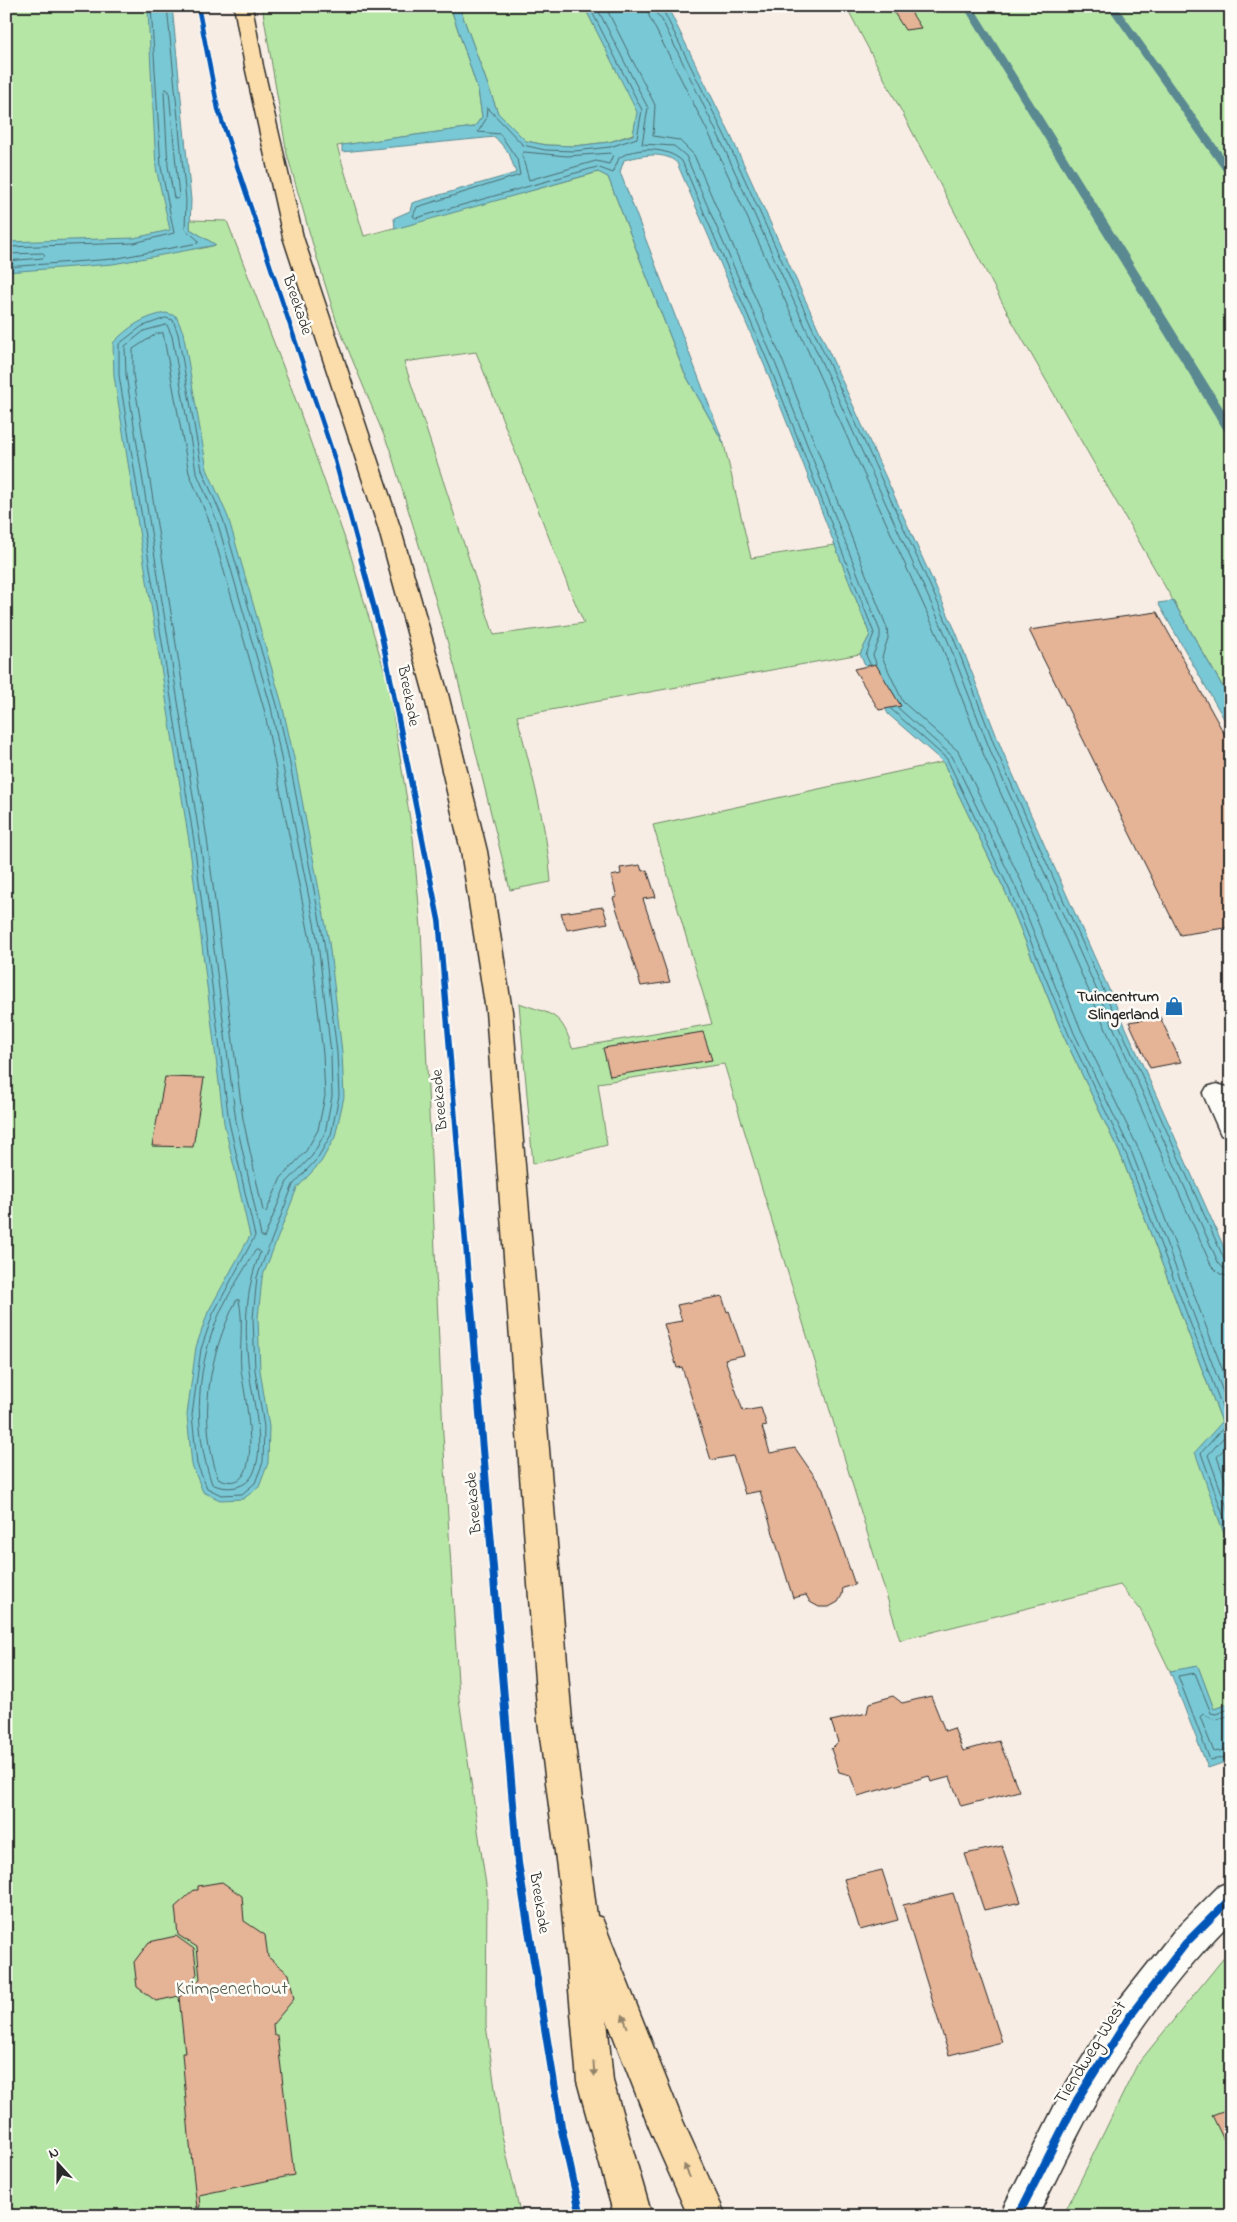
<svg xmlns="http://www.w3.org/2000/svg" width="1237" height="2222" viewBox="0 0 1237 2222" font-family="'Indie Flower',sans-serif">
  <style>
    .green { fill: #b6e6a5; stroke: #708868; fill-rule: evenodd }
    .water { fill: #79c8d5; stroke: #5a8991 }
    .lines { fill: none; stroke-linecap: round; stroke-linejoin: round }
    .shore { stroke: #4a6a6f; stroke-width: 1 }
    .stream { fill: #5a8991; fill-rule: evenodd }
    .building { fill: #e5b396; stroke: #2b2b2b }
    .minor-casing { stroke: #2b2b2b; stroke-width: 3 }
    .major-casing { stroke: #2b2b2b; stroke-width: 3 }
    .minor { fill: #fdfcf7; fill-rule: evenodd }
    .major { fill: #fbddab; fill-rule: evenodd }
    .cycleway-far2-casing { stroke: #fdfcf7; stroke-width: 7 }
    .cycleway-far1-casing { stroke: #fdfcf7; stroke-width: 9 }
    .cycleway-casing { stroke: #fdfcf7; stroke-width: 11 }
    .cycleway-far2 { stroke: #0057b8; stroke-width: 4.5 }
    .cycleway-far1 { stroke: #0057b8; stroke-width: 5.5 }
    .cycleway { stroke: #0057b8; stroke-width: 8 }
    .oneway { fill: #93846b }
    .labels { text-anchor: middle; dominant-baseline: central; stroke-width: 5; stroke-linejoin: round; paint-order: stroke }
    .street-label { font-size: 16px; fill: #2b2b2b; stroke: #fdfcf7 }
    .poi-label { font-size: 16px; font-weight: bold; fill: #2b2b2b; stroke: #fdfcf7; text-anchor: end }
    .near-park-label { font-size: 19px; fill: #4e5a4a; stroke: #fdfcf7 }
    .near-street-label { font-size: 19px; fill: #2b2b2b; stroke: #fdfcf7 }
  </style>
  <rect width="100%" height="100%" fill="#f8ede4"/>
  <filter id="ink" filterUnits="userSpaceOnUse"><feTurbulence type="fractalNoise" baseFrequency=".02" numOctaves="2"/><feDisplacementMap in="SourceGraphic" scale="10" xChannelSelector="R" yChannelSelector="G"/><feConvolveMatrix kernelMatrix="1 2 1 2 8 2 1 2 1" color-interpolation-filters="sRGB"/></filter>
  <g filter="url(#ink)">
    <path class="green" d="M6,6H158L178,215L199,249L216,245L190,229V220L227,221L291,387L350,553L388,683L413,838L421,928L443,1434L459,1699L487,1892L486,2025L501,2131L521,2216H6Z
      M262,6H450L478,90L482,117L474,127L337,146L364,236L599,172L608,177L684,372L724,444L751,558L835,545L870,635L860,654L517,716C531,771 547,825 551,882L510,890L455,668L430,581L390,450L337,323L313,245L287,154ZM476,352L568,586L584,623L494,635L404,362Z
      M459,6H584L638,112L633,134L609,142L575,146L546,145L526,141L498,113Z
      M846,6H1231V701L1012,321Z
      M943,762L1006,893L1064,1037L1122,1158L1222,1422L1216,1511L1231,1553V1703L1214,1709L1198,1667L1170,1671L1140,1609L1120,1585L900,1640L724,1064L598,1083L607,1145L533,1164L519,1003C552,1015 562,1012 572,1048L712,1024L653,825Z
      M1231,1949V2216H1063L1137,2065Z"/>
    <path class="water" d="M138,6H172L191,200L190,229L216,245L113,264L6,272V242L134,238L170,230L156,168L148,10Z
      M450,6H459L498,113L526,141L546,145L575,146L609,142L633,135L637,112L584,6H664L671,14L730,134L956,632L1002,750L1231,1263V1553L1195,1452L1222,1422L1122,1158L1064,1037L1006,893L943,762L888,714L860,654L870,635L766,369L677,163C664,150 640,156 624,160L620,172L724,444L684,372L608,177L598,172L395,229L394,218L410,211L412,203L516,173L509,153L495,137L342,152V145L474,127L482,117L478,90Z
      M166,313L176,316L183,332L207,469L228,517L282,704L294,758L329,942L342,1052L344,1097L335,1137L321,1162L297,1188L262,1278L258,1318L260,1370L269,1427L268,1463L259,1487L243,1499L220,1500L203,1492L192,1465L187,1415L196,1347L208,1312L250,1236L224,1123L189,841L114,376L113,343C128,327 145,316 166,313Z
      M1173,601L1231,701V731L1158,603Z
      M1198,1666L1214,1709L1231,1703V1760L1208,1768L1170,1671Z"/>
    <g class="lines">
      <path class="shore" d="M589,6L642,110L637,138L610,147L575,151L545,150L523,145L487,107L486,119L478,132L500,134L517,159L520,175L417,207L413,216L416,218L597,167L613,173L619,158C636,146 667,147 682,161L770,367L874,633L866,655L870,664
        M596,6L648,108L642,144L674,146L686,156L776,365L880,631V638L873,655L876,663
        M605,6L655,105L653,136L679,140L694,155L783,362L887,628L888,638L882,657L903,702L958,751L1023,885L1081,1030L1139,1150L1231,1392
        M647,6L649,16L713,142L939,639L985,758L1211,1265L1220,1274L1231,1277
        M655,6L656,13L662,20L720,139L946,636L992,755L1218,1262L1223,1268L1231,1269
        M661,6L725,136L952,634L997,752L1224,1259L1231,1263
        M166,89L169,91L179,197L177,199L174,198L168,166L164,92Z
        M524,152L567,156L611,153L613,155L609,164L596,161L529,180L522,155Z
        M6,247L134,243L174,233L161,167L151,6
        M6,254L43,253L45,255L43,258L6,261
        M6,267L113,259L198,243V240L185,229L186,200L167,6
        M166,318L173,320L178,334L202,470L223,519L277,705L289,759L324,942L337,1053L339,1096L331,1135L317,1159L293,1185L257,1277L253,1318L255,1370L264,1427L263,1462L255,1483L242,1494L221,1495L207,1488L197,1464L192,1415L201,1349L213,1314L255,1236L229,1122L194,841L119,375V344L141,327Z
        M167,325L172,336L196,471L217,521L271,707L318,943L331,1053L332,1096L325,1133L312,1156L287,1182L264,1238L261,1236L236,1121L200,840L126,375L125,346L144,331Z
        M163,333L189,473L210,523L264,709L311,945L323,1054L325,1096L318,1130L306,1151L281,1178L266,1212L263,1211L243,1119L207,839L133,374V349L156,334Z
        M898,708L952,756L1016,888L1074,1033L1132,1153L1231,1413
        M891,709L947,759L1010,891L1069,1035L1127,1156L1227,1420L1225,1426L1201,1453L1231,1537
        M258,1250L260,1253C245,1290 244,1330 249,1370C252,1399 266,1444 254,1472C247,1489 227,1491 212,1484C192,1427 196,1363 222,1308C232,1288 244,1270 255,1251Z
        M239,1300C244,1323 239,1347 241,1369C243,1389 270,1503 218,1478C198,1418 208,1357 236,1301Z
        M1231,1429L1208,1455L1231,1518
        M1231,1441L1217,1457L1231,1496
        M1231,1708L1216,1714L1211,1713L1195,1673L1178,1676L1210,1760L1231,1756
        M1231,1715L1215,1720L1203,1714L1200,1717L1214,1752L1231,1749"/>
      <path class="stream" d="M963,6H973L1231,421V436L1225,432Z
        M1107,6H1117L1231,166V177L1227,176Z"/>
    </g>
    <path class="building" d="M909,9L921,28L905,30L893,11Z
      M1157,612L1231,746V927L1180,935L1029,630Z
      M876,664L878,668L901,706L879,710L854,669Z
      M640,865L642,871L647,870L656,897L643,899L670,982L641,986L613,898L617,897L611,876L621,874L620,868Z
      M603,907L608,923L567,930L561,913Z
      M1160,1017L1181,1062L1150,1068L1129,1022Z
      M703,1032L712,1060L610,1076L603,1048Z
      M165,1077L204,1078L193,1147L152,1146Z
      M722,1296L727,1312L729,1311L744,1355L725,1359L743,1411L761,1408L767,1426L762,1427L770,1453L795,1448L822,1487L855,1585L843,1588L842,1595L838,1602L829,1607H819L810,1602L806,1595L793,1598L760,1491L745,1494L733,1456L711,1460L682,1367L677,1368L664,1324L682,1321L677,1305Z
      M893,1696L902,1703L931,1696L945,1731L954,1728L963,1751L999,1741L1019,1791L961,1806L950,1777L931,1782L929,1776L858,1796L850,1775L839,1772L831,1749L838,1742L831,1721L867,1713L869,1703Z
      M1002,1846L1021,1902L984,1910L965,1854Z
      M882,1870L898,1920L860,1930L844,1879Z
      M222,1882L242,1896L244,1921L265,1935L268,1957L289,1974L294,1999L273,2024L274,2035H277L294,2175L199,2195L200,2207L197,2208L189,2136L182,2053H185L179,1997L200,1979L197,1947L178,1935L175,1907L194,1890H198V1886Z
      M953,1893L1002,2042L949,2055L903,1905Z
      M176,1936L194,1949L197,1974L179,1996L156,2001L137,1987L134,1962L149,1942Z
      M1231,2108V2155L1212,2115Z"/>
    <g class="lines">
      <g class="minor-casing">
        <path id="minor" d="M1217,1084L1227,1087L1231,1094V1138L1221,1135L1203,1094L1207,1087Z
          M1231,1881V1922C1175,1978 1127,2045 1089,2114C1071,2147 1055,2182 1038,2216H999L1064,2087L1117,2003L1174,1931L1219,1886Z"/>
      </g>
      <g class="major-casing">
        <path id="major" d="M234,6H252L263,66L303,237L400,527L448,694L487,851L512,1011L572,1721L597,1916L602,1918L683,2121L726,2216H688L650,2130L607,2020L613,2081L652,2216H614L577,2081L561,1899L538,1721L486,1011L461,851L424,694L378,527L283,237L245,66Z"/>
      </g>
      <use href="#minor" class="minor"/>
      <use href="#major" class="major"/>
      <g class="cycleway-far2-casing">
        <path id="cycleway-far2" d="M198,6L218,109L334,457L362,560"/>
      </g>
      <g class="cycleway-far1-casing">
        <path id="cycleway-far1" d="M361,559L382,637L439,922L469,1285"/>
      </g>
      <g class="cycleway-casing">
        <path id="cycleway" d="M469,1284L518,1863L561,2126L581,2216
          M1018,2216L1077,2100L1130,2016L1186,1943L1231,1898"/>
      </g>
      <use href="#cycleway-far2" class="cycleway-far2"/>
      <use href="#cycleway-far1" class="cycleway-far1"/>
      <use href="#cycleway" class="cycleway"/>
    </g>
    <defs><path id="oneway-solid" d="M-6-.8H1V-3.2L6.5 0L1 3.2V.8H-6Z" transform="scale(1.25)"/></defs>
    <g class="oneway">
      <use href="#oneway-solid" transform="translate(625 2021) rotate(-111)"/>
      <use href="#oneway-solid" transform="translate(594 2069) rotate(85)"/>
      <use href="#oneway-solid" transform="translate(687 2171) rotate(-114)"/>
    </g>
  </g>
  <defs>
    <g id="shop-bare" transform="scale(1.5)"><path d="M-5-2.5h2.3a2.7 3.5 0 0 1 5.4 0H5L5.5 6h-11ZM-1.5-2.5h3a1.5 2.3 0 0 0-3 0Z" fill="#1f6fb2" stroke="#fdfcf7" stroke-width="2.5" paint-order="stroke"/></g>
  </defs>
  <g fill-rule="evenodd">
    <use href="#shop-bare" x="1174" y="1006"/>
  </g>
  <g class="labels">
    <g class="street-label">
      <text transform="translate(297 305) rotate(71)">Breekade</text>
      <text transform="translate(408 696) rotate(79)">Breekade</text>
      <text transform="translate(440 1100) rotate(-95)">Breekade</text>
      <text transform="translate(474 1503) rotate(-95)">Breekade</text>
      <text transform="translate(539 1903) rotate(81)">Breekade</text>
    </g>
    <g class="poi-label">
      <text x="1159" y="997">Tuincentrum<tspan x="1159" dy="18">Slingerland</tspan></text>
    </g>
    <g class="near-park-label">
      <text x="232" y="1989">Krimpenerhout</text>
    </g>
    <g class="near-street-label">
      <text transform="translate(1091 2053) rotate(-58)">Tiendweg-West</text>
    </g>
  </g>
  <rect width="1237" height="2222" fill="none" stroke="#fdfcf7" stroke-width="25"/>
  <rect x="12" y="12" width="1212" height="2197" fill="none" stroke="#2b2b2b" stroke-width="2" filter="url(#ink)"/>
  <g transform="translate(58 2164) rotate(339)" stroke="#fdfcf7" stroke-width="4" paint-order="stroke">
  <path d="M0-4L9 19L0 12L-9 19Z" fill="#2b2b2b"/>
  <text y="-8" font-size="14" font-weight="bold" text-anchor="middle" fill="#2b2b2b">N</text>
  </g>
</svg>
